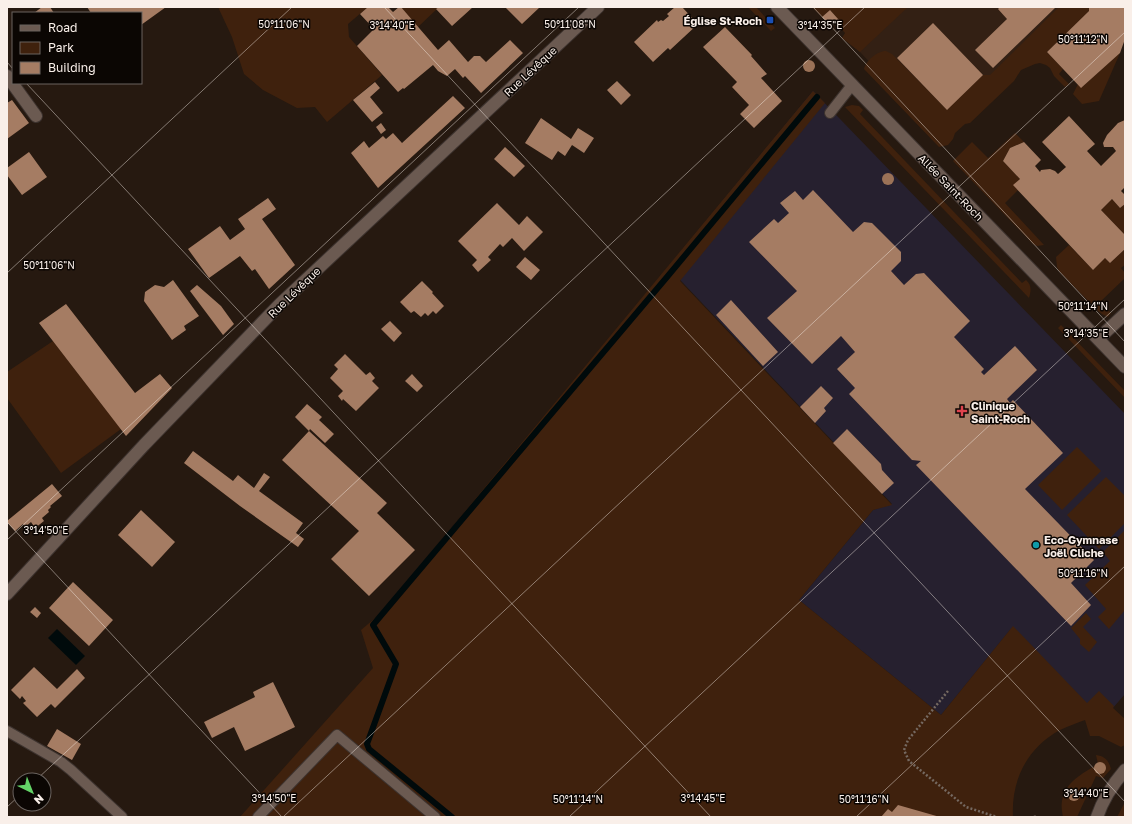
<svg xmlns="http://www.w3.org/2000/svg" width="1132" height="824" viewBox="0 0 1132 824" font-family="'Golos Text',sans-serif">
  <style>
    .built { fill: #332014 }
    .medical { fill: #26202f }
    .green { fill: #3f210d }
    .water { fill: #000a0b }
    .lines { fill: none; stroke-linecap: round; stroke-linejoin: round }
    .stream { stroke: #000a0b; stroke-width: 6 }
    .building { fill: #a57c63 }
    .service-casing { stroke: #3d332f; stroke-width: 12 }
    .minor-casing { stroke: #3d332f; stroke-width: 14 }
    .path { stroke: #756961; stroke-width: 2.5; stroke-dasharray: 2 2; stroke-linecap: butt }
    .service { stroke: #6b5a51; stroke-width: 10 }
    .minor { stroke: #6b5a51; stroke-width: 12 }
    .tree { fill: #9b7257 }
    .ticks { fill: none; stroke: #f9efe9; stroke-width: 1; stroke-opacity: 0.45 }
    .transit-dot { fill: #1a4fb4; stroke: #0b0603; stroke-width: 1.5 }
    .health-dot { fill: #e0444e; stroke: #0b0603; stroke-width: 1.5 }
    .culture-dot { fill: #0f9aa8; stroke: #0b0603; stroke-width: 1.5 }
    .labels { text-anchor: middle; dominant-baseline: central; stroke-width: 3; stroke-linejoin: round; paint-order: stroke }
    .poi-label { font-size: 11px; font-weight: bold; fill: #f9efe9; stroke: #0b0603; text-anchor: start }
    .street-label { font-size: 11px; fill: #f9efe9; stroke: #0b0603 }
    .ticks-label { font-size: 10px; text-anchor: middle; fill: #f9efe9; stroke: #0b0603; stroke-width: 3; stroke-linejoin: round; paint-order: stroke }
  </style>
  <rect width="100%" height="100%" fill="#261910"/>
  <path class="built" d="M864,7H1077L942,138L860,52L842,38Z"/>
  <path class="medical" d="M813,91L1125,414V694L1099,724L1010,630L941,715L799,600L873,510L892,504L668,267Z"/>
  <path class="green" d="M218,7H368L348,24L349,37L382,75L327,122L315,107L297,108L263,90L244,74L232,37Z
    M401,7H439L418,27Z
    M748,7H756L775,28L771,31Z
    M812,7H908L860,52L842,38L845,33L836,23L839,20L830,10L822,17Z
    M1059,7H1089V11L1047,52L1063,69L1059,74L1069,84L1065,87L1054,76L1050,68L1046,65L1040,63L1035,64L1021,70L1014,81L970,123L965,124L955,133L953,139L948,145L939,147L864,69C866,61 877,51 886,51C888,52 890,53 892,54L947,110L983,75H990Z
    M1120,53L1099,101L1082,104L1073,94L1078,84L1082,87Z
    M813,91L825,103L680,281L892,505L873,510L799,600L941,715L1013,626L1087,703L1099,691L1114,706L1113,708L1125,719V745L1121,747L1099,736H1090L1085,720C1077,723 1068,726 1060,730C1027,748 1011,780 1013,817H240L373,668L361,630L380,614Z
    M852,105L859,106L863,110L860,114L1022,283L1026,280C1032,285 1031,291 1029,298L845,107Z
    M1015,133L1024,142L1010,148L1003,161L1020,179L1014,185L1018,190L1005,203L1044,245L1037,246L1033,244L953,161L972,142L988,158Z
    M1112,199L1120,208L1125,204V235L1101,210Z
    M1069,245L1093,270L1105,258L1110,263L1125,249V265L1121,268L1125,273V280L1124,279L1100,302L1111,313L1108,317L1102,314L1098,311L1059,271L1057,267L1056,257Z
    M1061,325L1125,391V398L1058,328Z
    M53,341L121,429L61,473L7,398V372Z
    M1077,447L1101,471L1062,510L1038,485Z
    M1106,477L1125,496V523L1099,549L1067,515Z
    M1125,530V610L1109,629L1098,617L1106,609L1085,585L1110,561L1103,552Z
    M1086,613L1091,619L1083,627L1097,642L1089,652L1080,644V639L1071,628Z
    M1096,755C1105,756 1109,761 1111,769L1103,778L1096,776L1077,817H1063C1062,812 1061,806 1062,801C1065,782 1083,773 1098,764Z
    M1125,802V817H1117Z"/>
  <path class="water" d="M57,629L85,656L76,665L48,638Z"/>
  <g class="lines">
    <path class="stream" d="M452,817L369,749L367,744L396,664L373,625L667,277L817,97"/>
  </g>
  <path class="building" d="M42,7H50L54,13H34Z
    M87,7H166L141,25V13H91Z
    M368,7H379L380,8L381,7H388L393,12L399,7H401L438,50L449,40L468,62L474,56H480L486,62L510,40L523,53L481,93L465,76L463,78L455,69L447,76L438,71L433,65L404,89L403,88L398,92L357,46L374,29L360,14Z
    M439,7H473L452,26L436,9Z
    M505,7H540L522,24Z
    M675,7H682L698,24L670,50L668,48L653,62L634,42L657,20L658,22L661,20L663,21L669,16L667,14Z
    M1000,7H1054L1055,8L993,68L975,50L1007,19L998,9Z
    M1089,7H1125V39L1120,53L1081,88L1047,52L1089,11Z
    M830,10L839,20L831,27L822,17Z
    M933,23L983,75L947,110L897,58Z
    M725,27L752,55L751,56L767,74L761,78L782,101L754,128L740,114L749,105L732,87L737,82L703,47Z
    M617,81L631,95L621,105L607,90Z
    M375,82L380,88L370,97L383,113L372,122L353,100Z
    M453,96L465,108L378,188L351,153L364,141L369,148L383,136L386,139L393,133L402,143Z
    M12,100L29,123L7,139V103Z
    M1069,116L1095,144L1087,151L1101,166L1116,151L1113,147H1104L1103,143L1107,135L1118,123L1125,120V187L1121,191L1125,195V204L1120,208L1112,199L1101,210L1125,235V249L1110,263L1105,258L1093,270L1013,185L1020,179L1003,161L1010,148L1024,142L1041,160L1035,166L1040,172L1041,170L1050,169L1055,171L1058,174L1066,167L1042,142Z
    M541,118L571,139L578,128L594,138L584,153L572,145L565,156L558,151L552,160L525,143Z
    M381,123L386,130L381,134L376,127Z
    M505,147L525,166L514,177L494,159Z
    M29,152L47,177L22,195L7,175V168Z
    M813,190L853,232L864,222L872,223L901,252V261L891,271L904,285L916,274L924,273L970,321L954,337L984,369L981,372L984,375L1015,346L1037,370L1007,399L1010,403L1013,400L1063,453L1025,489L1094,560L1071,583L1091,605L1071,626L916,465L921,461L912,460L849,394L855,388L837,369L855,352L841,336L812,364L767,318L797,291L749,242L774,219L778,223L789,213L780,203L795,191L803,200Z
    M268,198L276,209L262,219L295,265L269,289L255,269L252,271L240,256L209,278L188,249L220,226L230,240L245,229L238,219Z
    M497,203L519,225L527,216L543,232L524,251L512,238L503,247L500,244L488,257L491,260L478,272L472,265L477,260L458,241Z
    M525,257L540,270L531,280L516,267Z
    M173,280L199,316L184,326L186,330L172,340L144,301L145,292L155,285L164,287Z
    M422,281L433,292L432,293L444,306L436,314L433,311L428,316L425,313L421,317L414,311L411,313L400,302Z
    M197,285L221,306L234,324L223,335L190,291Z
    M731,300L778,352L763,366L716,315Z
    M66,304L135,393L160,374L172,388L126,436L39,323Z
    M390,321L402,333L394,342L381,329Z
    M345,354L366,375L370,372L375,378L372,381L379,388L356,411L343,399L342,401L338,396L343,391L330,378L338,369L334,365Z
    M412,374L423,386L417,392L405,381Z
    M821,386L833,398L824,408L826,411L815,423L800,407Z
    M307,404L322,417L319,420L334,434L325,443L310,429L309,431L387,503L377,513L415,550L369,596L331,559L359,531L282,460L309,431L295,417Z
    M847,429L881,464L882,470L894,483L882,494L833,443Z
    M193,451L233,481L238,475L254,488L264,473L270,477L259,491L303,523L296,533L304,539L298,547L240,506L184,463Z
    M52,484L62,496L50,506L51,507L48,510L49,512L42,518L44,521L35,528L31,522L25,527L23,524L15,531L7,522V521Z
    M141,510L175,542L152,567L118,535Z
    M73,582L113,620L89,646L49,608Z
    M35,607L41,613L37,618L30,612Z
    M34,667L57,689L77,669L85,678L55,708L51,704L37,717L23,703L26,701L22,696L20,699L11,690Z
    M273,682L295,727L245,751L234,727L212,738L204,722L255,697L253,692Z
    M57,729L81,744L72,760L47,746Z
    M898,805L940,817H881L888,809L892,812Z"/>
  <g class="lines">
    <g class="service-casing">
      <path id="service" d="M830,113L852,85
        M7,731L61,762L71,770L122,817
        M258,817L337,735L435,817"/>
    </g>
    <g class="minor-casing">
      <path id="minor" d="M777,7L1125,367
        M7,76L36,116
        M1098,339L1125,314
        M7,594L144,445L280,304L598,7
        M1097,817C1103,799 1113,784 1125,770"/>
    </g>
    <path class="path" d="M948,691L908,740L904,750L909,761L966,807L997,817
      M1034,817L1037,816"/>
    <use href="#service" class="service"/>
    <use href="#minor" class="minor"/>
  </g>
  <g class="tree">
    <circle cx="809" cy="66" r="6"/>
    <circle cx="888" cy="179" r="6"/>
    <circle cx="1100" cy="768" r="6"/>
    <circle cx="1074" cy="795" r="6"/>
  </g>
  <path class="ticks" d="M384,7L1125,802M813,7L1125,342M7,62L13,69M26,83L711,817M7,273L292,7M7,522L282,817M7,540L579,7M36,780L865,7M7,807L20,795M283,817L1125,32M569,817L1125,299M856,817L1125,566"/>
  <rect class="transit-dot" x="766" y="16" width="8" height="8" rx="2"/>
  <path class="health-dot" d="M960 405h4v4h4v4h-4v4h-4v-4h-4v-4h4z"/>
  <circle class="culture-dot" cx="1036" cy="545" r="4"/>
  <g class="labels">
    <g class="poi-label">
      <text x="762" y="20" text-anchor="end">Église St-Roch</text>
      <text x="971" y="405">Clinique<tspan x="971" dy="13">Saint-Roch</tspan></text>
      <text x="1044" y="539">Eco-Gymnase<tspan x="1044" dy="13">Joël Cliche</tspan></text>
    </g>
    <g class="street-label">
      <text transform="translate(530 71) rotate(-43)">Rue Lévêque</text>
      <text transform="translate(951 187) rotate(46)">Allée Saint-Roch</text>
      <text transform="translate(294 292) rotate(-44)">Rue Lévêque</text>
    </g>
  </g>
  <g class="ticks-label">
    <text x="284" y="28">50°11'06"N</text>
    <text x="570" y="28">50°11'08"N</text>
    <text x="392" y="29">3°14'40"E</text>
    <text x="820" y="29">3°14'35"E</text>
    <text x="1083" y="43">50°11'12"N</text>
    <text x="49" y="269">50°11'06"N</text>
    <text x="1083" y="310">50°11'14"N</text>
    <text x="1086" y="337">3°14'35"E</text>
    <text x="46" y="534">3°14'50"E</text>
    <text x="1083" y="577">50°11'16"N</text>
    <text x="1086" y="797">3°14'40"E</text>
    <text x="274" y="802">3°14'50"E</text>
    <text x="703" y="802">3°14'45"E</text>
    <text x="578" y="803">50°11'14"N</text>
    <text x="864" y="803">50°11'16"N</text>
  </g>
  <rect width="1132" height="824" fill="none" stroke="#f9efe9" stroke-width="16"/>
  <rect x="12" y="12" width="130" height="72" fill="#0b0603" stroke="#6a635f"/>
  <rect x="20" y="25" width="20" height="6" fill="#6b5a51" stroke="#6a635f"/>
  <text x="48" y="32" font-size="12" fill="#f9efe9">Road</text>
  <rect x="20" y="42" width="20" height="12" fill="#3f210d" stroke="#6a635f"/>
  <text x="48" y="52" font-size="12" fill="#f9efe9">Park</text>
  <rect x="20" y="62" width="20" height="12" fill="#a57c63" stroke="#6a635f"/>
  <text x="48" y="72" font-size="12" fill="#f9efe9">Building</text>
  <g transform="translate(32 792) rotate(137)"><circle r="19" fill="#0b0603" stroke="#6a635f"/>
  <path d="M0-3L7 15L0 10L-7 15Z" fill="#64d468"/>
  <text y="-6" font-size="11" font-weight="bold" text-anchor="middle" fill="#f9efe9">N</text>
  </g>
</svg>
